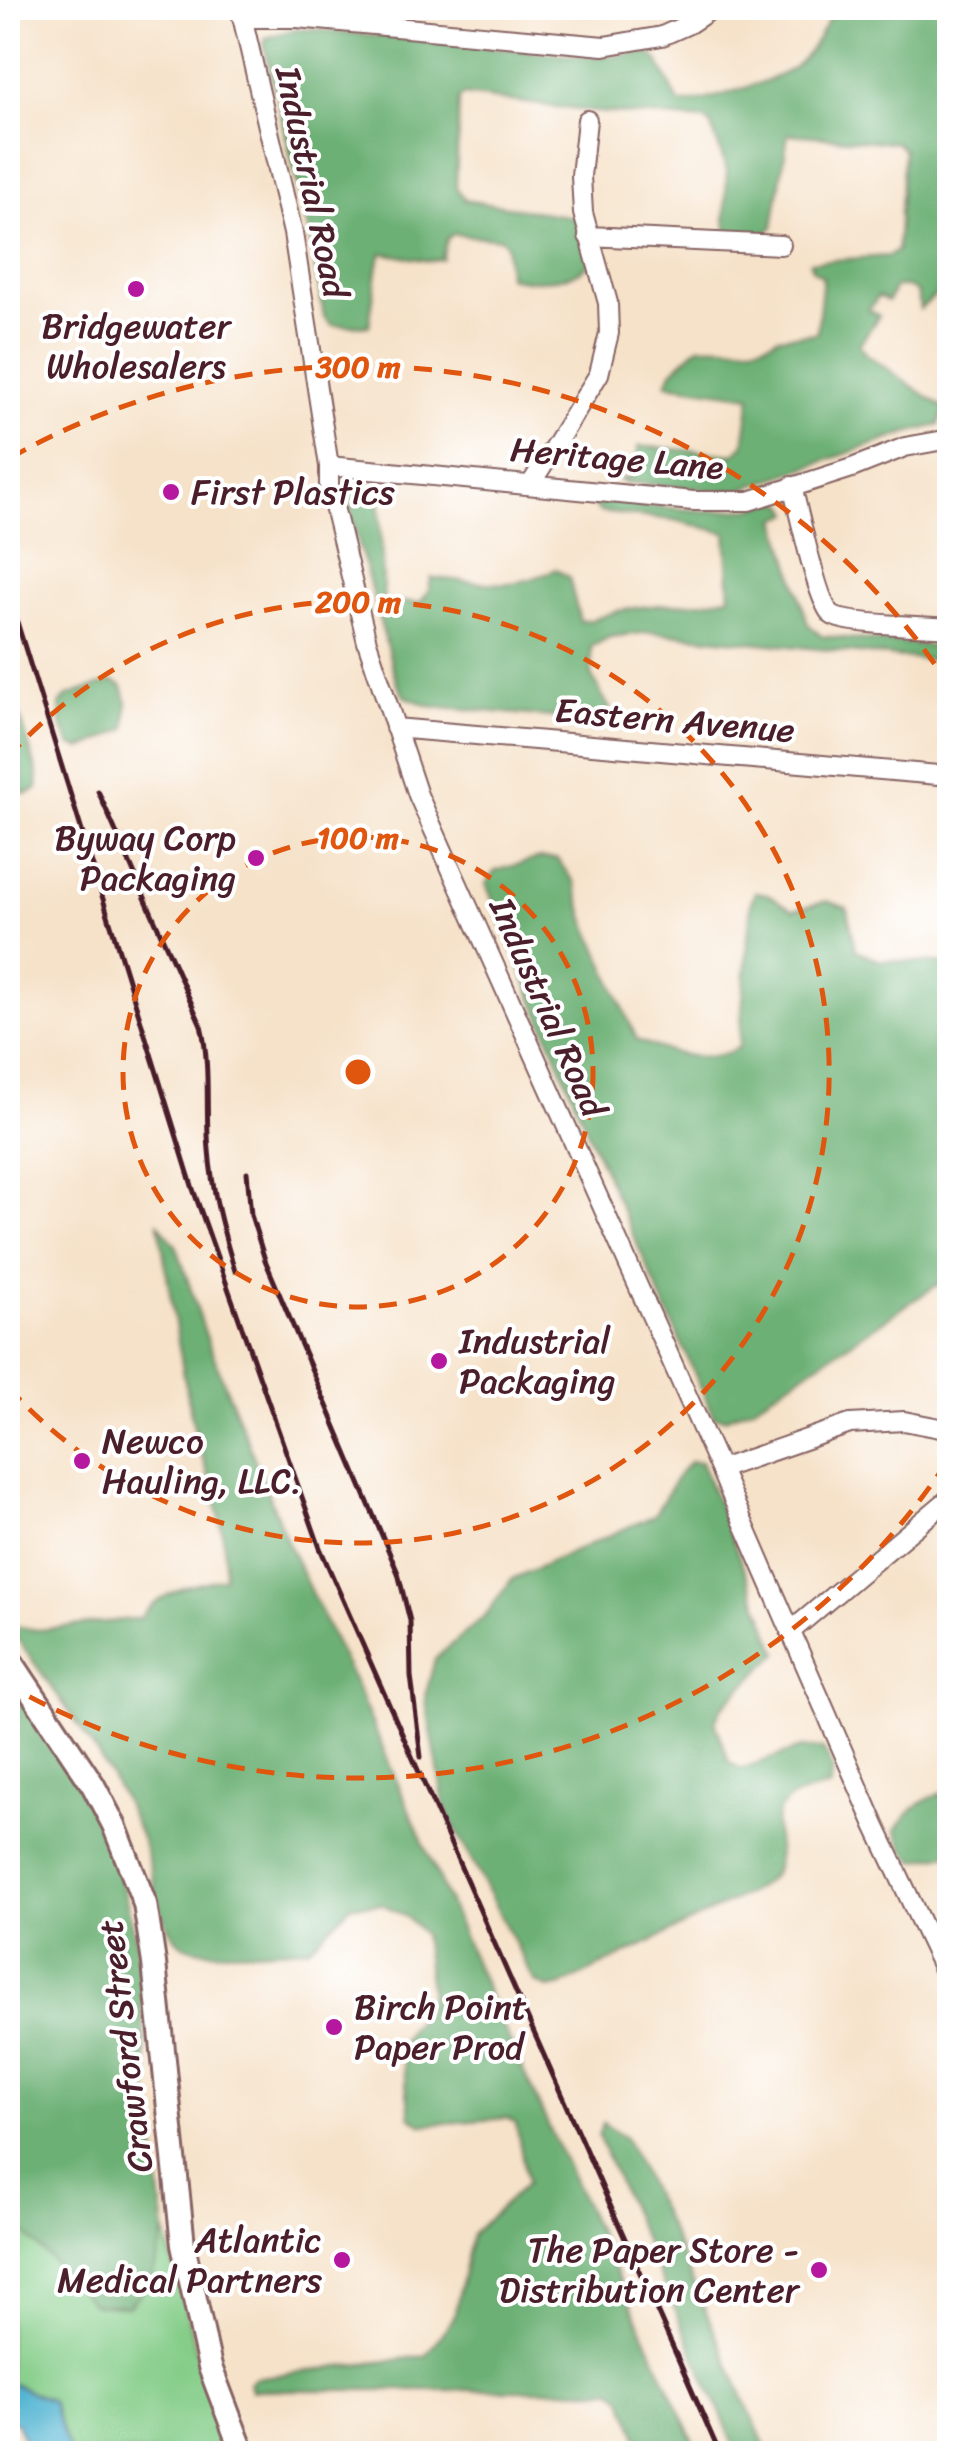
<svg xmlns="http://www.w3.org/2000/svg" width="957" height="2461" viewBox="0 0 957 2461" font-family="Sriracha,sans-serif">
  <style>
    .green { fill: #85cd89; stroke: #68765a; stroke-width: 2.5 }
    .forest { fill: #6cb075; stroke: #5b6850; stroke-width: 2.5 }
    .water { fill: #54b6d3; stroke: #4f6a7f; stroke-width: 2.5 }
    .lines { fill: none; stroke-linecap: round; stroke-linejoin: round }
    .minor-casing { stroke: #866362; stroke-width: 22 }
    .major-casing { stroke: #866362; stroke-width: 28 }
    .minor { stroke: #fff; stroke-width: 18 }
    .major { stroke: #fff; stroke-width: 22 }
    .rail { stroke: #4a1f2b; stroke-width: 5 }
    .ring { fill: none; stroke: #e0560e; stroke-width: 5; stroke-dasharray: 18 12 }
    .poi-dot { fill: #b5179e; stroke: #fff; stroke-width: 4 }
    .labels { text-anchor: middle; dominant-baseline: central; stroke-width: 8; stroke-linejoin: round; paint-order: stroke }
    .street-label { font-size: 35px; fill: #4a1f2b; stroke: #fff }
    .poi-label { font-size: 35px; fill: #4a1f2b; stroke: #fff; text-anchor: start }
    .centre { fill: #e0560e; stroke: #fff; stroke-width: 5 }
    .ring-label { font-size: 30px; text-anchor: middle; font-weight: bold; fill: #e0560e; stroke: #fff; stroke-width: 8; stroke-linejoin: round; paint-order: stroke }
  </style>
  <rect width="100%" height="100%" fill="#fff"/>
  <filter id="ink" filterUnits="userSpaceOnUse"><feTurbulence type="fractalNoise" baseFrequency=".01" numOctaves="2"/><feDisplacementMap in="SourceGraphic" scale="20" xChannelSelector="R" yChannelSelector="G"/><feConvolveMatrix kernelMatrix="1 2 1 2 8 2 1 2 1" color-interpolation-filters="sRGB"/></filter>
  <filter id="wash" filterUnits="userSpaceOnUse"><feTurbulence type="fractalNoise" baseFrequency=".0048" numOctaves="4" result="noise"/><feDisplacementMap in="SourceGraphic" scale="40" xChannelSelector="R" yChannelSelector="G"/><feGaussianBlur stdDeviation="2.25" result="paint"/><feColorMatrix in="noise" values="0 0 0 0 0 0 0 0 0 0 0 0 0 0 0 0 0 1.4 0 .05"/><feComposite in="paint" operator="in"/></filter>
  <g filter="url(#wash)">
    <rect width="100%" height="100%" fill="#f6e2c9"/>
    <path class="green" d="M8,2215L94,2304L128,2306L151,2281L165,2232L224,2453H70L51,2401L8,2382Z"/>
    <path class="forest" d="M835,8H949V267L936,295L920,309L917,292L907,287H895L888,301L878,296L869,310L879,316L859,345L866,354L945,409L939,425L907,433L743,489L722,491L623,482L620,479L633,476L639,446L735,454L744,445L751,396L667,384L672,371L699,346C720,344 761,352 777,337L817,333L823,277L812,269L810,262L888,256L897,251L904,150L897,143L788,134L773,227L765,233L728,231L725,220L727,170L711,125L705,120L596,112L463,95L459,100L456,187L465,200L573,217L579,222L590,263C575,281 529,284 508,276L506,244L502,239L453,234L447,239L442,259L429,261L382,253L378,264L369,326L332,325L324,317L310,238L264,44L266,38L292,30L313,29L590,57L649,53L657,59L679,103C698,105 779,79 794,67C812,53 824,27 835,8Z
      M361,482L372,484L379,494L384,603L421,602L429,590L431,578C483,581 507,593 556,569L569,578L580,621C593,622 605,614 618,611C655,602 694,607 730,596L726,533L674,520L600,512L592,505L597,501L704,511L751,509L775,501L786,504L791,513L777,519L808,624L821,636L949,647V662L650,632L610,637L591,647L592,677L610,709L607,722L429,706L404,696L396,680L351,515V491Z
      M8,676L38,776L37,789L26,794L19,790L8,756Z
      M112,681L122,686L127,702L126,729L82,749L71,746L61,724L60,705L67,696Z
      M540,858L557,859L575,883L585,919L637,1040C668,1052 707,1067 739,1047L751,902L755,892L767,894L793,910L827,901L847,908L856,950L879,960L949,964V1277L751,1408L725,1418L714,1417L709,1406L593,1145L486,884L495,871Z
      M159,1224L177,1247L208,1342L289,1546L356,1686L491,2001L699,2453H644L623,2398L613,2390H251L249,2383L254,2378L425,2356L454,2317L472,2235L527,2183L516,2124L508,2118L423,2125L410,2116L401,2045L410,2028L427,2010L430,1990L423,1934L408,1918L382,1904L352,1905L308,1948C280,1949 208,1957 186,1946C157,1932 154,1872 143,1843C114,1768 61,1701 15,1636L13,1626L38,1630L140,1618C164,1589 188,1586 224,1578C230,1521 202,1468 191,1414C179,1351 169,1287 159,1224Z
      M690,1462H701L778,1653L722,1707L715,1722L729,1762L741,1769L801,1748L823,1749L833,1768L830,1787C818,1790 802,1792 792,1798C759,1817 791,1853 770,1878C766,1883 756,1888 751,1892L563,1985L548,1988L535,1982L445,1809L425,1696L435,1659L485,1616L512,1579L653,1516C668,1497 672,1478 690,1462Z
      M8,1681L72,1774L116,1860L137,1942L149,2097L165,2232L151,2281L128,2306L93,2304L8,2215Z
      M949,1792V1854L915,1861L905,1850L896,1830C908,1811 926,1795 949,1792Z
      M603,2123L625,2138L662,2212L768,2453H738L598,2136Z"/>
    <path class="water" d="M8,2382L51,2401L70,2453H29L17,2423L8,2420Z"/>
  </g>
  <g filter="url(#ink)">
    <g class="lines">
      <g class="minor-casing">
        <path id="minor" d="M240,8L293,233L329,466V486L367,642L418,795L720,1469L875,1825L950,1984
          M243,18H297L604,46L662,36L689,24L713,8
          M588,236L781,245
          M329,466L693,501H749L852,468L905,447L950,439
          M531,484L599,374L609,333L608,303L583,213L581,176L587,120
          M792,486C798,508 818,605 832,615C845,625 928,626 950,628
          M395,728L950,776
          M720,1469L850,1424L904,1421L950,1430
          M790,1632L950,1498"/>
      </g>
      <g class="major-casing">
        <path id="major" d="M8,1657L93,1785L114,1825L145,1904L154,1963L183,2245L210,2367L243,2454"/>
      </g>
      <use href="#minor" class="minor"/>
      <use href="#major" class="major"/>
      <path class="rail" d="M8,593L193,1189L320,1548L720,2454
        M98,791L201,1025C211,1067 205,1107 209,1150C212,1192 223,1231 235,1271
        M247,1172L251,1215L265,1260L398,1573L410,1621L411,1676L421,1757"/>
    </g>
  </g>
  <g class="ring">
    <circle cx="358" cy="1072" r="235"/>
    <path d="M8 757A471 471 0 1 1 8 1387"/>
    <path d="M947 1462A706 706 0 0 1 10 1686M10 458A706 706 0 0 1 947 682"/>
  </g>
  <g class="poi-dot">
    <circle cx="136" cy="289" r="10"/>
    <circle cx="171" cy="492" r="10"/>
    <circle cx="256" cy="858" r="10"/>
    <circle cx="439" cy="1361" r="10"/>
    <circle cx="82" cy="1461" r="10"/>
    <circle cx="334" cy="2027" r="10"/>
    <circle cx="342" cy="2260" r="10"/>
    <circle cx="819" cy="2270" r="10"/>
  </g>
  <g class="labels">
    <g class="street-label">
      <text transform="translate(312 182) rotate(78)">Industrial Road</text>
      <text transform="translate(617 458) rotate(5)">Heritage Lane</text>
      <text transform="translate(675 720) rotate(5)">Eastern Avenue</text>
      <text transform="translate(548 1007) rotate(66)">Industrial Road</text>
      <text transform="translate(125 2046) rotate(-97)">Crawford Street</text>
    </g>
    <g class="poi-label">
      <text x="136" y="326" text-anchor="middle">Bridgewater<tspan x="136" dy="40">Wholesalers</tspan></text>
      <text x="191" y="492">First Plastics</text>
      <text x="236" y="838" text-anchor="end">Byway Corp<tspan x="236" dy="40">Packaging</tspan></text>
      <text x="459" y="1341">Industrial<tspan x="459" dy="40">Packaging</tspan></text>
      <text x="102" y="1441">Newco<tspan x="102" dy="40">Hauling, LLC.</tspan></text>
      <text x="354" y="2007">Birch Point<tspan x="354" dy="40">Paper Prod</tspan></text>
      <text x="322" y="2240" text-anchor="end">Atlantic<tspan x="322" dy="40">Medical Partners</tspan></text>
      <text x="799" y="2250" text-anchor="end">The Paper Store -<tspan x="799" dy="40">Distribution Center</tspan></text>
    </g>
  </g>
  <circle cx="358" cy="1072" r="15" class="centre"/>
  <g class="ring-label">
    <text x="358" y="377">300 m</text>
    <text x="358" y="612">200 m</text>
    <text x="358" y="848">100 m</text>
  </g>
  <rect width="957" height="2461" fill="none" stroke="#fff" stroke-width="40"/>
</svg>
